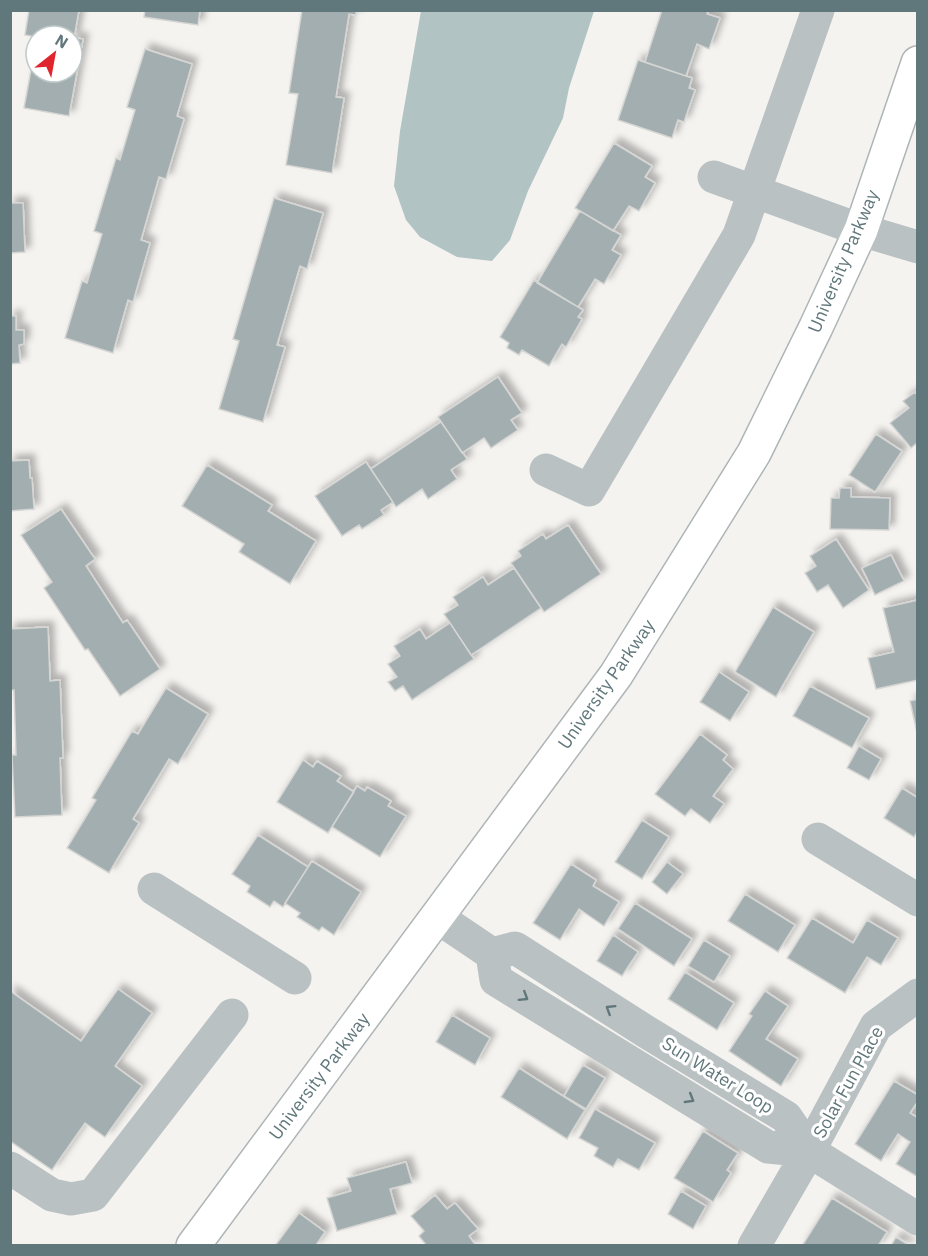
<svg xmlns="http://www.w3.org/2000/svg" width="928" height="1256" viewBox="0 0 928 1256" font-family="'IBM Plex Sans',sans-serif">
  <style>
    .water { fill: #b1c3c3 }
    .building { fill: #a2aeb0; stroke: #d5d5d3; stroke-width: 1.5; filter: url(#shadow) }
    .lines { fill: none; stroke-linecap: round; stroke-linejoin: round }
    .major-casing { stroke: #aeb5b7; stroke-width: 36 }
    .minor { stroke: #bac1c3; stroke-width: 33 }
    .major { stroke: #fff; stroke-width: 33 }
    .oneway { stroke: #60777b }
    .labels { text-anchor: middle; dominant-baseline: central; stroke-width: 6; stroke-linejoin: round; paint-order: stroke }
    .street-label { font-size: 18px; fill: #60777b; stroke: #fff }
  </style>
  <defs>
    <filter id="shadow"><feDropShadow dx="5.5" dy="-5.5" stdDeviation="3" flood-color="#0004"/></filter>
  </defs>
  <rect width="100%" height="100%" fill="#f4f3f0"/>
  <path class="water" d="M421,11H594L569,88L563,118L528,191L510,240L492,261L457,257L420,237L406,220L394,186L400,131Z"/>
  <path class="building" d="M29,10H79L74,38L83,39L69,116L24,108L36,43V72H72V36L36,37L25,35Z
    M145,10H200L198,25L144,17Z
    M302,10H356V15L349,14L336,97L344,98L332,173L286,165L298,94L289,93Z
    M662,10H708L707,14L720,18L709,49L697,44L686,76L645,62Z
    M145,49L192,64L177,116L184,119L166,179L159,177L141,240L150,243L133,302L128,300L113,353L65,338L82,281L87,283L102,234L94,231L116,158L120,160L135,110L127,107Z
    M638,60L692,78L689,88L695,90L684,122L678,120L672,138L618,120Z
    M614,143L652,166L645,177L655,183L639,211L629,206L613,231L575,208Z
    M274,198L323,213L307,269L300,266L277,345L285,347L263,422L219,409L239,341L233,339Z
    M10,203H23L25,252L10,253Z
    M580,211L621,235L612,250L621,255L604,284L595,279L578,307L537,283Z
    M534,280L583,310L578,317L582,319L566,347L562,344L549,366L522,350L519,355L507,348L509,343L500,337Z
    M10,316H16V330H24V344L19,345L20,363L10,364Z
    M498,377L522,413L511,420L518,430L491,448L484,438L462,453L438,417Z
    M915,392L918,396V442L911,448L890,423L909,408L903,401Z
    M441,422L467,459L451,470L457,479L428,499L422,489L396,507L371,469Z
    M876,434L902,451L875,492L849,475Z
    M29,460L30,478H32L34,509L10,511V461Z
    M366,462L393,502L381,510L384,515L362,529L359,525L342,536L315,496Z
    M207,465L272,505L268,511L316,541L290,584L239,552L244,544L182,506Z
    M840,488H851V497L890,498L889,530L830,529L831,498H839Z
    M61,509L95,559L86,566L123,623L127,620L160,669L120,696L88,649L85,650L44,588L52,582L21,535Z
    M568,525L601,574L544,612L511,563L521,556L518,551L543,534L546,539Z
    M836,539L869,590L843,608L828,585L817,592L805,573L816,566L810,556Z
    M891,555L904,581L875,595L862,568Z
    M514,568L541,608L471,655L444,614L458,605L453,597L483,577L488,585Z
    M918,600V680L876,689L868,658L894,652L883,608Z
    M773,607L814,632L776,697L735,672Z
    M450,623L474,659L412,700L403,686L395,691L388,682L397,677L388,664L400,656L394,646L420,629L426,639Z
    M48,627L50,681L60,680L63,758H60L62,815L15,817L12,755H16L14,690H10V629Z
    M719,672L749,692L730,721L700,702Z
    M810,686L869,718L852,748L793,716Z
    M166,688L208,714L178,764L169,759L133,819L139,823L109,873L67,848L96,800L92,798L132,731L138,734Z
    M918,699V737L910,701Z
    M700,734L727,755L723,760L733,769L713,796L724,804L710,823L691,809L685,816L655,794Z
    M859,746L881,759L869,780L847,768Z
    M303,760L313,767L317,761L341,776L337,781L354,792L328,833L277,802Z
    M357,786L365,791L367,787L391,801L388,806L406,816L380,857L332,827Z
    M902,788L918,798V830L914,837L884,818Z
    M642,820L669,837L642,879L615,862Z
    M258,835L308,867L283,907L274,901L270,907L247,892L250,886L232,874Z
    M312,861L361,892L334,935L322,927L319,931L297,917L300,913L285,903Z
    M667,862L683,874L667,894L652,882Z
    M571,864L596,880L593,886L619,902L604,926L579,909L560,940L533,923Z
    M745,894L795,925L778,952L728,921Z
    M635,903L692,939L674,966L618,929Z
    M812,918L853,943L867,920L898,938L881,965L867,957L845,993L787,958Z
    M613,935L638,952L622,976L597,961Z
    M704,940L730,956L714,982L688,966Z
    M685,972L734,1003L717,1030L668,999Z
    M118,989L152,1013L115,1066L142,1086L105,1137L85,1123L52,1170L10,1141V991L81,1041Z
    M765,991L788,1006L766,1039L798,1059L781,1086L729,1051L752,1016L749,1014Z
    M452,1015L490,1038L475,1065L436,1042Z
    M583,1065L605,1078L586,1109L564,1096Z
    M519,1068L585,1110L567,1139L501,1097Z
    M894,1081L918,1095V1101L910,1113L918,1118V1177L896,1164L910,1142L898,1134L881,1161L855,1144Z
    M595,1109L655,1143L639,1170L618,1159L613,1167L594,1156L598,1148L579,1138Z
    M703,1131L738,1153L727,1170L731,1173L713,1202L674,1178Z
    M406,1162L412,1183L390,1189L397,1214L337,1231L327,1198L351,1191L347,1178Z
    M681,1191L706,1206L693,1229L668,1214Z
    M435,1195L447,1209L455,1203L478,1229L469,1236L476,1246H427L419,1236L424,1231L411,1216Z
    M832,1198L887,1232L878,1246H802Z
    M299,1213L325,1232L316,1245V1246H275Z
    M896,1237L910,1246H891Z"/>
  <g class="lines">
    <g class="major-casing">
      <path id="major" d="M193,1246L616,675L754,453L816,327L861,230L918,63"/>
    </g>
    <path class="minor" d="M714,177L861,230L918,247
      M546,470L589,490L739,235L818,10
      M818,839L918,900
      M154,889L295,978
      M437,917L492,954L496,980L768,1147L809,1151
      M492,954L515,948L645,1031L786,1117L809,1151L918,1219
      M10,1168L52,1195L71,1199L93,1195L232,1015
      M754,1246L809,1151L876,1026L918,995"/>
    <use href="#major" class="major"/>
  </g>
  <defs><path id="oneway-chevron" d="M-2-3.5L2.5 0L-2 3.5" fill="none" stroke-width="1.6" stroke-linecap="round" stroke-linejoin="round" transform="scale(1.5)"/></defs>
  <g class="oneway">
    <use href="#oneway-chevron" transform="translate(524 997) rotate(32)"/>
    <use href="#oneway-chevron" transform="translate(610 1009) rotate(-148)"/>
    <use href="#oneway-chevron" transform="translate(690 1099) rotate(31)"/>
  </g>
  <g class="labels">
    <g class="street-label">
      <text transform="translate(843 261) rotate(-67)">University Parkway</text>
      <text transform="translate(606 684) rotate(-55)">University Parkway</text>
      <text transform="translate(718 1075) rotate(32)">Sun Water Loop</text>
      <text transform="translate(319 1076) rotate(-53)">University Parkway</text>
      <text transform="translate(848 1082) rotate(-61)">Solar Fun Place</text>
    </g>
  </g>
  <rect width="928" height="1256" fill="none" stroke="#60777b" stroke-width="24"/>
  <g transform="translate(54 54) rotate(31)"><circle r="28" fill="#ffffff" stroke="#bfc9ca" stroke-width="1.5"/>
  <path d="M0-4.5L10 22L0 15L-10 22Z" fill="#df262c"/>
  <text y="-9" font-size="16" font-weight="bold" text-anchor="middle" fill="#60777b">N</text>
  </g>
</svg>
